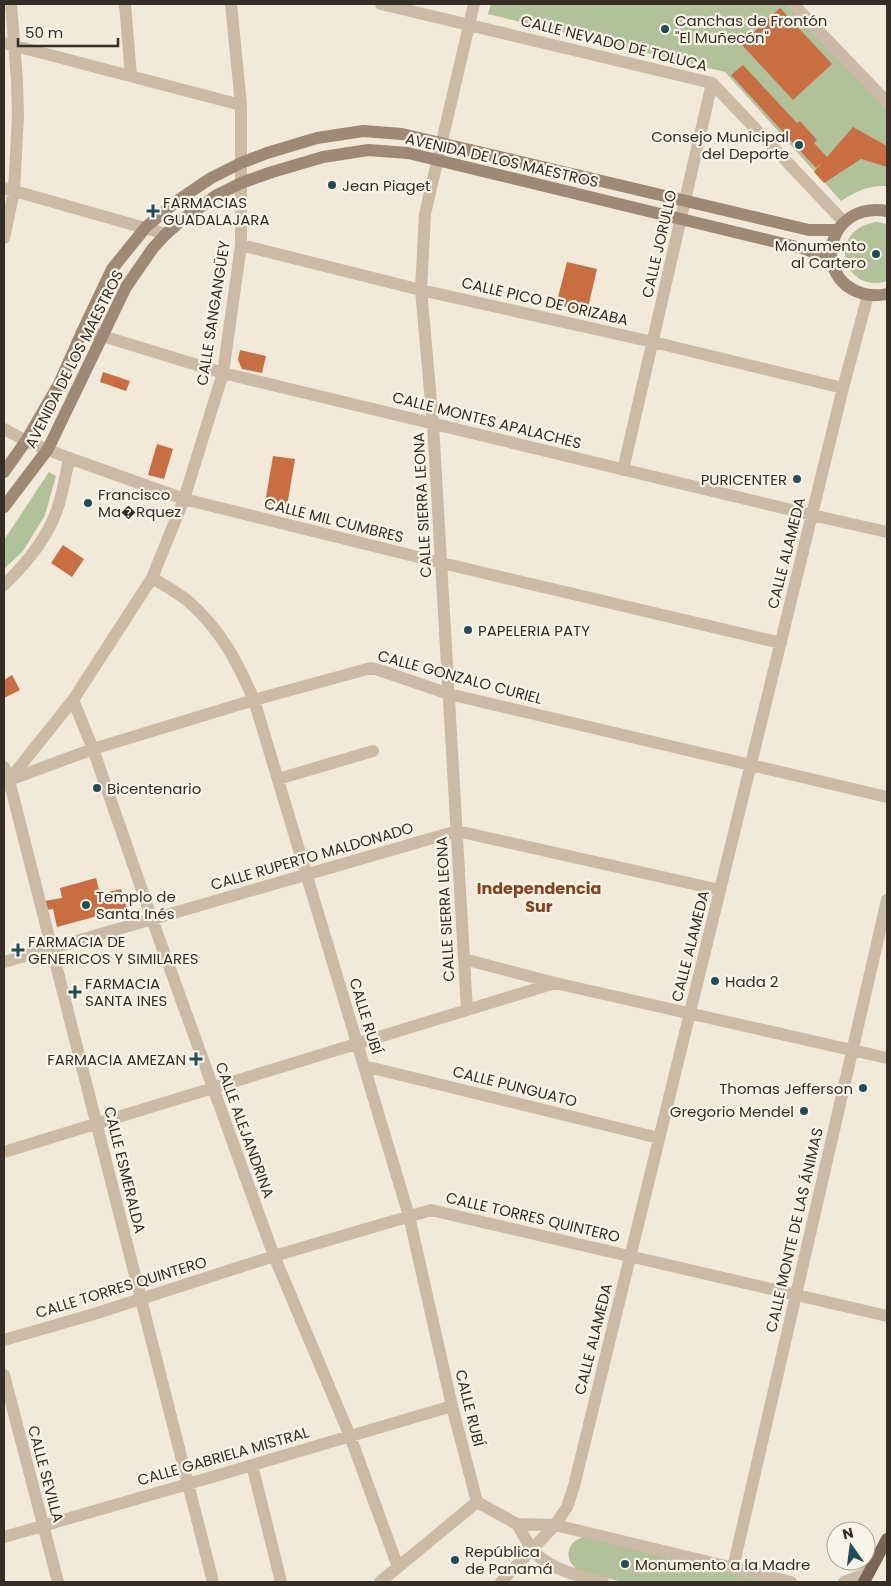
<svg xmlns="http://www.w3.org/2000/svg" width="891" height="1586" viewBox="0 0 891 1586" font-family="Poppins,sans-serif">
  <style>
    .green { fill: #b1c19a }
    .building { fill: #c86e42 }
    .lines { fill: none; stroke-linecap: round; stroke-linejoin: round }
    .street { stroke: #cabaa6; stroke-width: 12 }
    .secondary { stroke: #9e8977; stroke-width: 12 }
    .primary { stroke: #796658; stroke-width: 12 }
    .poi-dot { fill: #1c4f59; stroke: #faf3e7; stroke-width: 2 }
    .labels { text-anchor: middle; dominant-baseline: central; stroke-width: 4.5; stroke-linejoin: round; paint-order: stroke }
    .poi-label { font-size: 15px; fill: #362d27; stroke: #faf3e7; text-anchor: start }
    .street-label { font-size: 15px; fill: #362d27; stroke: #faf3e7 }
    .neighbourhood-label { font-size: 16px; font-weight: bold; fill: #87411f; stroke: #faf3e7 }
  </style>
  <rect width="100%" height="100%" fill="#f2e9da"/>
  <path class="green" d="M491,4H786L887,108V186C870,185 856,191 841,201L725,72L488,14Z
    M876,222L887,224V281C843,295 825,230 876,222Z
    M49,472L56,476L45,515L23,551L4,569V540Z
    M584,1537L777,1582H623L580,1572C564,1562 564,1542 584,1537Z"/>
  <path class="building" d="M780,8L832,64L793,100L741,44Z
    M743,65L797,123L800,121L817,140L814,143L827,157L853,127L887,146V167L861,159L824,183L814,172L823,161L816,168L731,75Z
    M567,262L597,269L587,312L556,305Z
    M240,350L266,356L262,373L242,369L238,360Z
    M103,372L130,381L126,391L100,382Z
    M157,444L173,449L164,479L148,475Z
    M273,456L295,459L287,506L265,503Z
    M63,545L84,559L72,577L51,563Z
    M12,675L20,690L4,698V680Z
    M96,878L100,894L121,889L127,908L57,927L53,909L46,910L44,901L62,898L60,888Z"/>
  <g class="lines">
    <path class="street" d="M125,4L131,76
      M381,4L712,83L844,222
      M793,4L887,102
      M4,43L241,105
      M4,188L166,234
      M4,238L14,191L18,116L17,81L11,4
      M241,245L421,290L653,342L843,388
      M83,330L223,373L812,515L887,532
      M4,429L26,441L69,458L184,499L442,563L781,643
      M623,470L712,83
      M152,578C164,585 177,592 188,601C221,630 237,661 254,700L409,1216L452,1406L477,1502
      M4,585C27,563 48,538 58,507C63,491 66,474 69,458
      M73,700L93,749L152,919L274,1256L350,1436L398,1567
      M4,767L9,780L213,1582
      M278,779L373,751
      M9,780L73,700L152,578L184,499L223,373L241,245V105L231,4
      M4,785L9,780L93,749L254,700L371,668L379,670L449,694L887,797
      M464,959L555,983L887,1058
      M4,962L457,831L720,890
      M467,1010L433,424L421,290L425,214L474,4
      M364,1066L659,1138
      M4,1152L555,983
      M4,1340L94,1314L274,1256L431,1210L887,1316
      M4,1375L58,1582
      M252,1465L281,1582
      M477,1502L517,1524L555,1525L791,1582
      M517,1524C522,1532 527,1543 533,1551C551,1570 578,1576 603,1582
      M4,1537L188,1484L452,1406
      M733,1568L887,900
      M380,1582L477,1502
      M501,1582L555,1525L567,1507L574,1486L843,388L868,295
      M844,1582L863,1575L872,1565"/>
    <path class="secondary" d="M887,211C827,201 811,277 861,293C870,296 878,296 887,294
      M4,472L26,441L59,384L83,330L112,269L146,227L177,201L211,178L241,163L267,153L317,138L363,131L402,134L809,230H837
      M4,507L48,449L126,287L153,248L166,234L182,220L217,195L241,183L272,172L323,157L368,150L408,153L805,249L832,260"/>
    <path class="primary" d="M864,1582L887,1539"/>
  </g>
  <g class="poi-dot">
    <circle cx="665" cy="29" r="5"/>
    <circle cx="799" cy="145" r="5"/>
    <circle cx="332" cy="185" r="5"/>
    <path d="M150.5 203.5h5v5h5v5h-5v5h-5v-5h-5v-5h5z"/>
    <circle cx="876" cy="254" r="5"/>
    <circle cx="797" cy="479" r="5"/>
    <circle cx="88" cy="503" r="5"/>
    <circle cx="468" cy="630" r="5"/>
    <circle cx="97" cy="788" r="5"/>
    <circle cx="86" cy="905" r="5"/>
    <path d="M15.5 942.5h5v5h5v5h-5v5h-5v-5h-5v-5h5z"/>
    <circle cx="715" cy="981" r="5"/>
    <path d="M72.5 984.5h5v5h5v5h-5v5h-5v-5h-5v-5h5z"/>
    <path d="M193.5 1051.5h5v5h5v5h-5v5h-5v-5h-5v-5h5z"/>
    <circle cx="863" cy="1088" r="5"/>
    <circle cx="804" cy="1111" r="5"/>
    <circle cx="455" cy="1560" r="5"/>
    <circle cx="625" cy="1564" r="5"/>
  </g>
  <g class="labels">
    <g class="poi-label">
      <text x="675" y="20">Canchas de Frontón<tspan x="675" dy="17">"El Muñecón"</tspan></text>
      <text x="789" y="136" text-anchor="end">Consejo Municipal<tspan x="789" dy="17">del Deporte</tspan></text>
      <text x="342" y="185">Jean Piaget</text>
      <text x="163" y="202">FARMACIAS<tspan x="163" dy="17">GUADALAJARA</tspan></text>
      <text x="866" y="245" text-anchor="end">Monumento<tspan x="866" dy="17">al Cartero</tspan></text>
      <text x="787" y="479" text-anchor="end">PURICENTER</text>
      <text x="98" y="494">Francisco<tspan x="98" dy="17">Ma�Rquez</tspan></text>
      <text x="478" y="630">PAPELERIA PATY</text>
      <text x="107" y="788">Bicentenario</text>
      <text x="96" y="896">Templo de<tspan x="96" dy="17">Santa Inés</tspan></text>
      <text x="28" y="941">FARMACIA DE<tspan x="28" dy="17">GENERICOS Y SIMILARES</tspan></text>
      <text x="725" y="981">Hada 2</text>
      <text x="85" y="983">FARMACIA<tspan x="85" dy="17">SANTA INES</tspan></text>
      <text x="186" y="1059" text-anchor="end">FARMACIA AMEZAN</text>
      <text x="853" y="1088" text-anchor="end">Thomas Jefferson</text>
      <text x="794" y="1111" text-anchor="end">Gregorio Mendel</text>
      <text x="465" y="1551">República<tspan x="465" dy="17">de Panamá</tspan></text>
      <text x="635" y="1564">Monumento a la Madre</text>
    </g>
    <g class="street-label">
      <text transform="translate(614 43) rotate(14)">CALLE NEVADO DE TOLUCA</text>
      <text transform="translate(502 160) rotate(13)">AVENIDA DE LOS MAESTROS</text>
      <text transform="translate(659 244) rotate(-77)">CALLE JORULLO</text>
      <text transform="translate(545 301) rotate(13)">CALLE PICO DE ORIZABA</text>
      <text transform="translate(213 313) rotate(-81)">CALLE SANGANGÜEY</text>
      <text transform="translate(74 359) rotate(-63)">AVENIDA DE LOS MAESTROS</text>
      <text transform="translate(487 420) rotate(14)">CALLE MONTES APALACHES</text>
      <text transform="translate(422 505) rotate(-93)">CALLE SIERRA LEONA</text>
      <text transform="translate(334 520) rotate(14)">CALLE MIL CUMBRES</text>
      <text transform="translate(786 553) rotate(-76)">CALLE ALAMEDA</text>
      <text transform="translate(460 677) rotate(15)">CALLE GONZALO CURIEL</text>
      <text transform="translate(312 856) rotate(-16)">CALLE RUPERTO MALDONADO</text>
      <text transform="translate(445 909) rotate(-93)">CALLE SIERRA LEONA</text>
      <text transform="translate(690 946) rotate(-76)">CALLE ALAMEDA</text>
      <text transform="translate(366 1016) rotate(73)">CALLE RUBÍ</text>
      <text transform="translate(515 1086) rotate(14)">CALLE PUNGUATO</text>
      <text transform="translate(245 1130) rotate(70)">CALLE ALEJANDRINA</text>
      <text transform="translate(125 1170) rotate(76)">CALLE ESMERALDA</text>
      <text transform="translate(533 1217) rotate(13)">CALLE TORRES QUINTERO</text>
      <text transform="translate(794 1230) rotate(-77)">CALLE MONTE DE LAS ÁNIMAS</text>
      <text transform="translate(121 1287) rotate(-17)">CALLE TORRES QUINTERO</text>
      <text transform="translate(593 1339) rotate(-76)">CALLE ALAMEDA</text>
      <text transform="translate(470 1408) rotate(76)">CALLE RUBÍ</text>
      <text transform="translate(223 1456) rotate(-16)">CALLE GABRIELA MISTRAL</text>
      <text transform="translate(46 1474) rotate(75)">CALLE SEVILLA</text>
    </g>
    <g class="neighbourhood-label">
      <text x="539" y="888">Independencia<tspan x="539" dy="18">Sur</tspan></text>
    </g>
  </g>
  <rect width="891" height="1586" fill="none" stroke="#362d27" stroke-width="10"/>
  <g transform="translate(851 1546) rotate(346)"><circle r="24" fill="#faf3e7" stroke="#aca49a"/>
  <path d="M0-4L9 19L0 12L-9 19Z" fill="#1c4f59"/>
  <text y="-8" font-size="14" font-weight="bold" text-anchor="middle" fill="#362d27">N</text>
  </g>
  <path d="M18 38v8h100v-8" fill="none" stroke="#362d27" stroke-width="2.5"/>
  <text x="25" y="38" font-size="15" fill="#362d27" stroke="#faf3e7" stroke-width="4" paint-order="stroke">50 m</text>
</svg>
